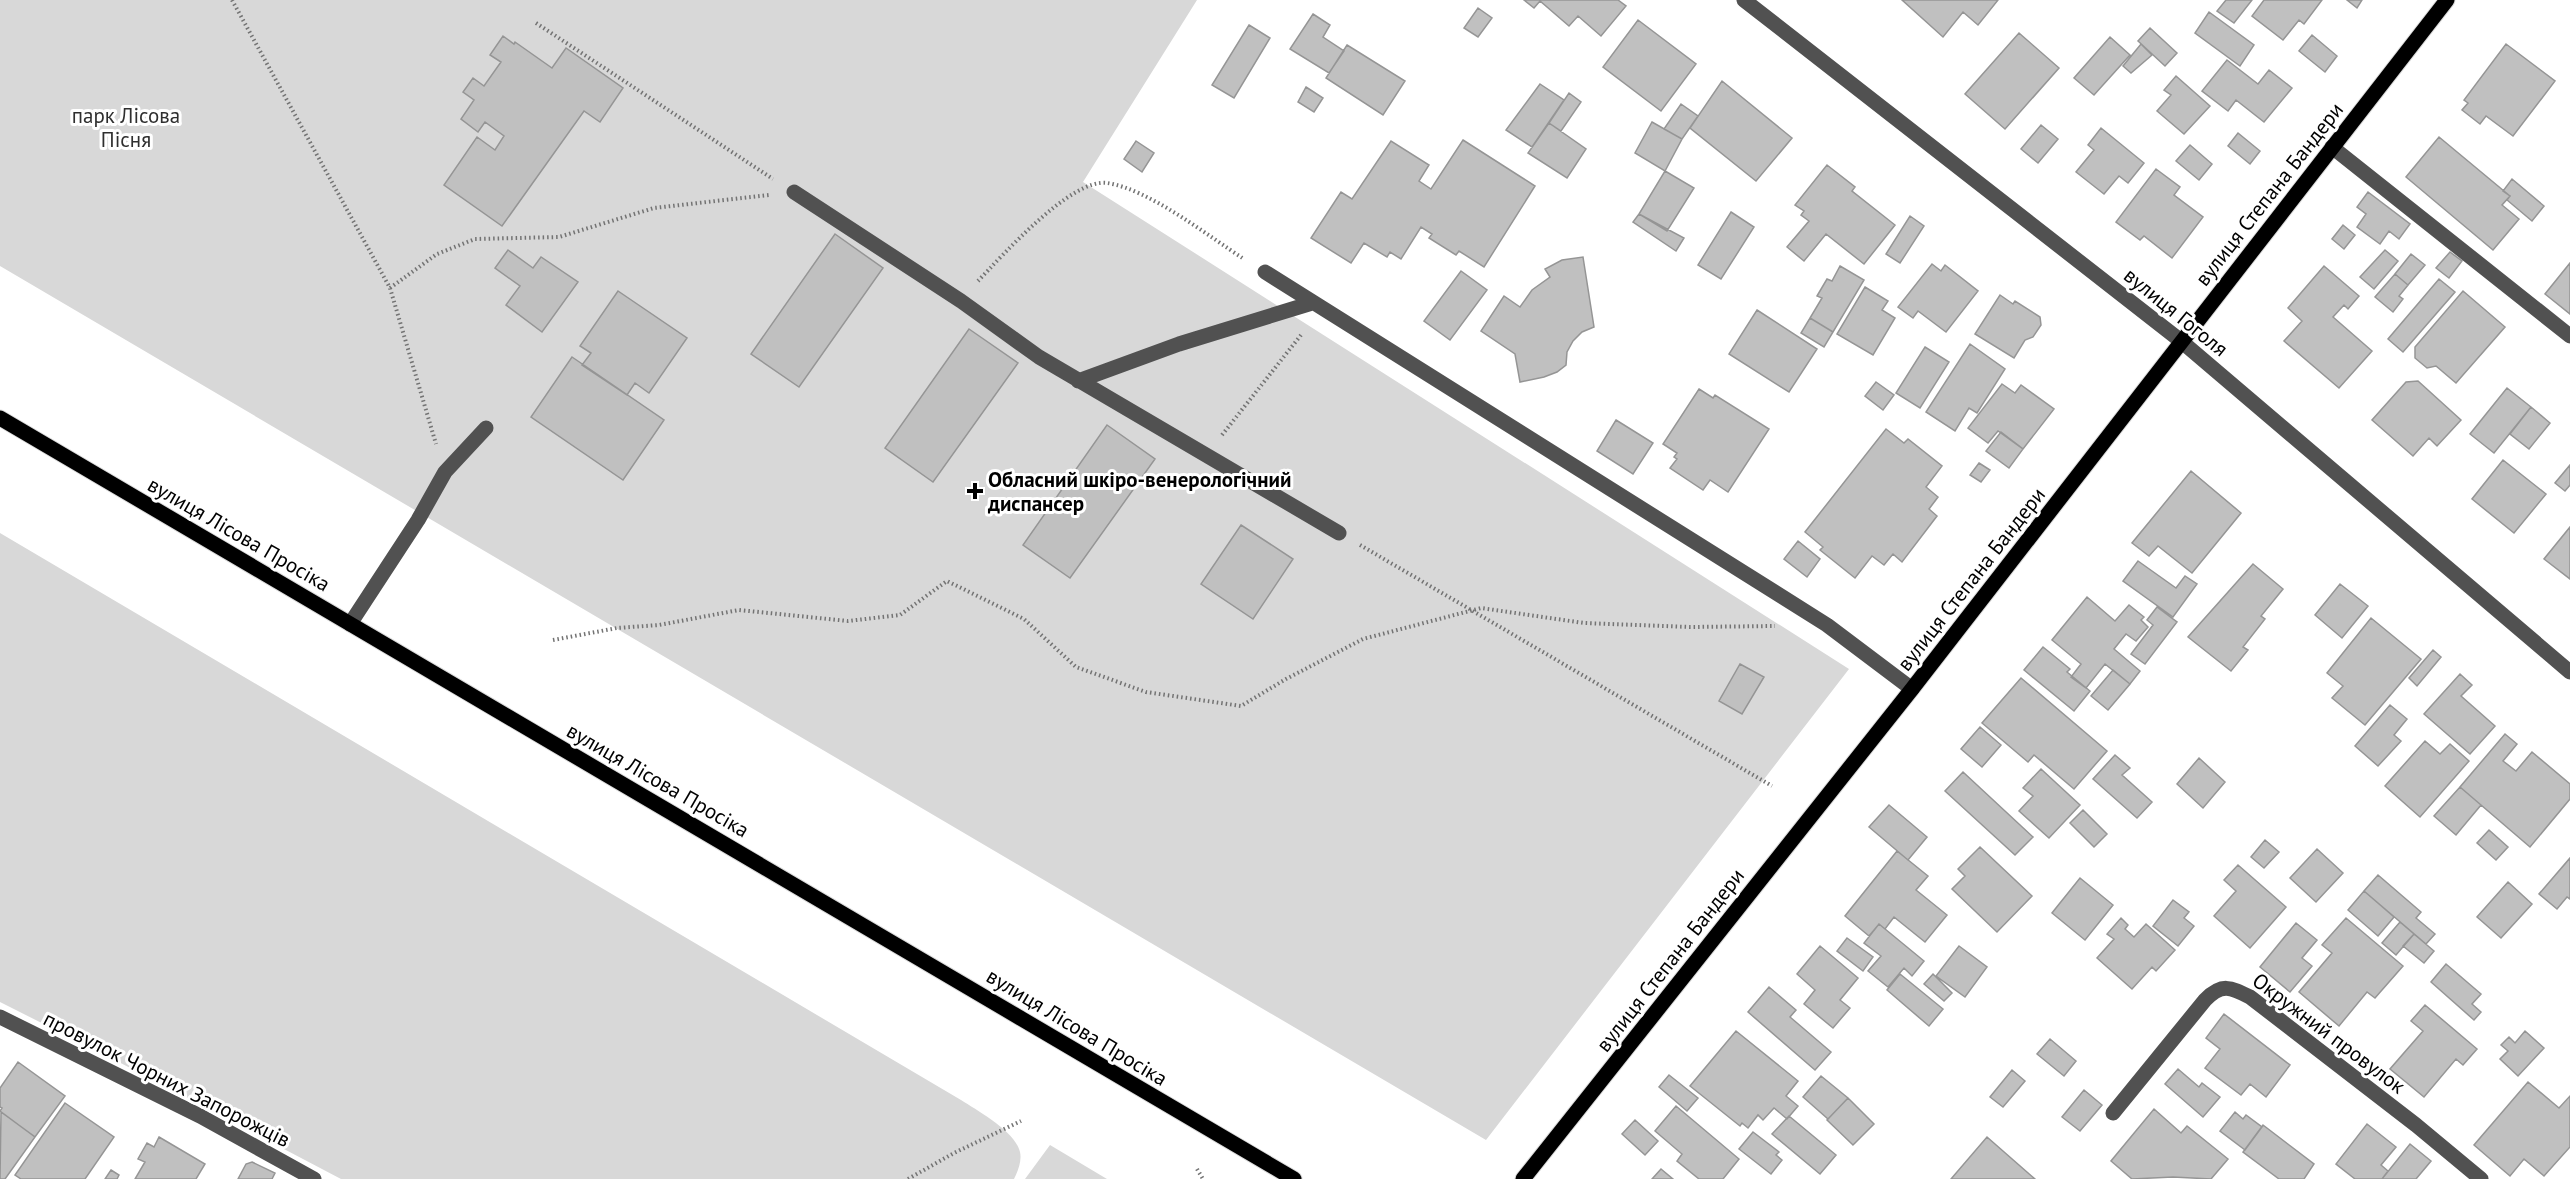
<svg xmlns="http://www.w3.org/2000/svg" width="2570" height="1179" viewBox="0 0 2570 1179" font-family="'PT Sans',sans-serif">
  <style>
    .green { fill: #d8d8d8 }
    .building { fill: #c0c0c0; stroke: #959595; stroke-width: 1.5 }
    .lines { fill: none; stroke-linecap: round; stroke-linejoin: round }
    .major-casing { stroke: #dbdbdb; stroke-width: 17 }
    .path { stroke: #737373; stroke-width: 4; stroke-dasharray: 1.5 3; stroke-linecap: butt }
    .minor { stroke: #515151; stroke-width: 15 }
    .major { stroke: #000; stroke-width: 15 }
    .poi-dot { fill: #000; stroke: #fff; stroke-width: 2 }
    .labels { text-anchor: middle; dominant-baseline: central; stroke-width: 6; stroke-linejoin: round; paint-order: stroke }
    .park-label { font-size: 21px; fill: #2f2f2f; stroke: #fff }
    .street-label { font-size: 21px; fill: #000; stroke: #fff }
    .poi-label { font-size: 21px; font-weight: bold; fill: #000; stroke: #fff; text-anchor: start }
  </style>
  <rect width="100%" height="100%" fill="#fff"/>
  <path class="green" d="M0,0H1197L1083,182L1849,669L1486,1140L0,266Z
    M0,533L961,1100C978,1111 1015,1131 1020,1152C1022,1161 1018,1171 1014,1179H341L115,1060L0,1002Z
    M1050,1145L1107,1179H1025Z"/>
  <path class="building" d="M1524,0H1618L1626,6L1601,36L1578,16L1569,26L1540,1L1534,8Z
    M1902,0H1998L1978,25L1963,12L1943,37Z
    M2226,0H2252L2234,23L2217,11Z
    M2264,0H2322L2304,24L2299,20L2283,40L2252,16Z
    M2347,0H2362L2357,8Z
    M1478,8L1492,18L1478,37L1464,28Z
    M2209,12L2254,45L2240,66L2195,33Z
    M1313,14L1330,25L1323,37L1344,51L1329,73L1290,49Z
    M1638,20L1696,64L1661,111L1603,67Z
    M1249,25L1270,38L1234,98L1212,85Z
    M2150,28L2177,53L2165,66L2138,41Z
    M2019,33L2059,68L2005,129L1965,94Z
    M2312,35L2337,56L2325,72L2299,51Z
    M503,36L514,44L515,42L552,68L566,48L623,88L600,122L584,111L502,226L444,185L477,137L495,150L504,136L485,122L478,132L461,119L474,100L463,92L473,78L484,86L501,62L490,55Z
    M2110,37L2130,55L2094,95L2074,78Z
    M2141,44L2152,55L2131,73L2123,66Z
    M2506,44L2555,81L2513,136L2486,116L2480,124L2462,110L2468,103L2464,100Z
    M1347,45L1405,81L1383,115L1326,78Z
    M2227,60L2258,84L2269,70L2292,88L2264,122L2236,100L2228,111L2202,91Z
    M2176,76L2210,106L2184,134L2157,111L2171,95L2164,90Z
    M1722,81L1792,138L1756,181L1690,128Z
    M1540,84L1564,100L1532,147L1506,130Z
    M1306,87L1323,98L1314,112L1298,102Z
    M1569,93L1581,102L1561,131L1549,123Z
    M1681,104L1698,116L1682,139L1664,129Z
    M1652,122L1682,139L1665,171L1635,153Z
    M1549,123L1586,149L1567,178L1528,153Z
    M2041,125L2058,139L2038,163L2021,149Z
    M2101,128L2144,163L2128,183L2119,176L2104,194L2076,172L2094,150L2088,145Z
    M2238,133L2260,151L2250,164L2228,146Z
    M2439,137L2510,196L2502,205L2519,219L2493,250L2406,177Z
    M1463,140L1535,186L1484,267L1459,251L1456,255L1429,238L1432,234L1421,227L1401,259L1390,252L1387,257L1364,243L1351,263L1311,238L1341,192L1352,199L1391,141L1429,165L1419,181L1431,189Z
    M1136,141L1154,153L1142,172L1124,159Z
    M2190,145L2212,164L2199,180L2176,161Z
    M1827,165L1855,187L1852,191L1895,225L1864,264L1826,234L1804,261L1787,247L1809,221L1801,215L1804,211L1795,205Z
    M2156,169L2180,187L2174,195L2203,217L2172,258L2144,236L2140,240L2116,222Z
    M1665,171L1694,188L1667,231L1639,214Z
    M2512,179L2544,206L2532,221L2507,200L2510,196L2503,191Z
    M2368,192L2410,224L2399,239L2389,231L2380,244L2357,227L2366,214L2357,207Z
    M1731,212L1754,227L1721,279L1698,265Z
    M1639,214L1684,238L1676,251L1633,222Z
    M1910,216L1924,226L1900,263L1886,254Z
    M2343,225L2355,235L2344,249L2332,239Z
    M835,234L883,268L799,387L751,354Z
    M508,250L533,268L541,257L578,282L542,332L506,305L520,286L495,268Z
    M2385,250L2398,261L2374,289L2360,277Z
    M2450,252L2462,261L2449,278L2436,268Z
    M2411,254L2425,265L2408,285L2395,274Z
    M1583,257L1594,327L1582,332L1573,341L1567,352L1566,365L1557,372L1544,377L1520,382L1515,354L1481,331L1504,296L1520,307L1532,290L1550,277L1545,269L1562,260Z
    M2570,263V314L2545,294Z
    M1932,264L1941,271L1945,265L1978,291L1946,332L1918,311L1913,318L1898,307Z
    M1840,266L1864,280L1833,332L1810,318L1822,298L1817,296L1827,279L1832,281Z
    M2324,266L2359,296L2348,309L2344,305L2333,317L2372,351L2339,388L2284,341L2302,321L2288,308Z
    M1461,271L1487,290L1450,340L1424,321Z
    M2395,274L2408,285L2399,296L2403,299L2393,312L2375,297Z
    M2439,279L2455,292L2403,352L2388,339Z
    M1865,287L1888,301L1882,310L1895,318L1873,355L1837,334Z
    M618,291L687,338L649,393L635,383L627,395L582,365L591,353L580,346Z
    M2463,291L2505,327L2456,383L2436,366L2427,368L2415,358V347Z
    M2000,295L2013,304L2015,301L2040,317L2041,325L2033,337L2025,340L2014,358L1975,334Z
    M1757,310L1817,349L1789,392L1729,354Z
    M1810,318L1833,332L1824,347L1801,333Z
    M969,329L1018,363L933,482L885,448Z
    M1970,344L2005,369L1977,413L1969,408L1955,431L1926,412Z
    M1925,347L1949,362L1920,408L1896,393Z
    M572,357L664,420L623,480L531,417Z
    M2418,381L2461,420L2437,446L2429,438L2413,456L2372,420L2406,382Z
    M1876,382L1894,395L1883,410L1865,396Z
    M2002,384L2015,393L2021,385L2054,409L2023,449L1998,431L1988,443L1968,428Z
    M2507,388L2531,407L2494,453L2470,434Z
    M1699,389L1713,398L1715,395L1769,429L1728,492L1710,480L1703,490L1670,468L1677,459L1674,457L1677,453L1663,444Z
    M2531,407L2550,423L2529,449L2510,434Z
    M1616,420L1653,443L1633,474L1597,451Z
    M1107,425L1155,459L1070,578L1023,545Z
    M1886,429L1904,443L1908,439L1942,466L1926,487L1938,497L1929,509L1937,516L1902,562L1893,554L1884,565L1872,556L1855,578L1820,550L1823,547L1805,532Z
    M2001,432L2023,449L2009,468L1986,451Z
    M2503,460L2546,494L2514,533L2472,499Z
    M1979,463L1990,470L1981,482L1970,475Z
    M2570,465V485L2565,491L2555,483Z
    M2191,471L2241,513L2192,573L2158,546L2149,556L2132,543Z
    M1241,525L1293,559L1253,619L1201,584Z
    M2570,527V579L2544,559Z
    M1798,541L1820,559L1807,577L1784,559Z
    M2138,561L2176,588L2185,576L2197,584L2173,617L2123,581Z
    M2253,564L2283,589L2261,616L2265,619L2243,647L2248,650L2231,671L2188,637Z
    M2340,584L2368,606L2342,638L2315,615Z
    M2087,597L2115,621L2129,605L2144,617L2141,620L2148,627L2136,641L2126,634L2114,649L2140,671L2130,684L2105,664L2086,688L2071,677L2081,664L2052,640Z
    M2157,607L2177,622L2145,664L2131,654L2153,625L2147,620Z
    M2371,618L2421,659L2365,725L2332,698L2343,686L2327,673Z
    M2043,647L2070,669L2067,672L2090,691L2074,711L2024,670Z
    M2433,650L2441,657L2417,686L2409,678Z
    M1740,664L1764,677L1742,714L1719,701Z
    M2113,670L2130,684L2108,710L2091,696Z
    M2460,674L2472,685L2461,696L2495,726L2470,754L2424,714Z
    M2021,678L2107,751L2074,789L2034,755L2028,762L1982,723Z
    M2390,705L2407,719L2394,735L2401,741L2378,766L2355,746Z
    M1980,727L2001,745L1982,767L1961,749Z
    M2505,734L2517,744L2503,761L2516,771L2532,752L2570,784V799L2530,847L2460,787Z
    M2425,741L2440,754L2450,744L2469,761L2420,817L2385,786Z
    M2115,755L2130,768L2122,775L2152,802L2137,818L2093,779Z
    M2199,758L2225,782L2203,808L2177,784Z
    M2041,769L2080,805L2049,838L2019,811L2033,796L2023,788Z
    M1963,772L2033,837L2015,855L1945,791Z
    M2460,787L2481,805L2456,835L2434,816Z
    M1889,805L1927,837L1908,860L1869,827Z
    M2083,810L2107,834L2094,847L2070,823Z
    M2489,830L2508,847L2496,860L2477,843Z
    M2265,840L2279,852L2264,868L2251,857Z
    M1980,847L2032,896L1997,932L1952,889L1965,876L1958,869Z
    M2317,849L2343,873L2316,902L2290,878Z
    M1897,851L1928,876L1916,890L1947,915L1925,942L1894,917L1885,929L1879,924L1869,936L1845,916Z
    M2570,858V899L2567,897L2557,909L2539,894Z
    M2238,865L2286,907L2250,948L2214,916L2236,891L2224,880Z
    M2378,875L2421,912L2416,918L2435,934L2426,944L2364,891Z
    M2080,878L2113,905L2085,940L2052,913Z
    M2508,882L2532,904L2501,938L2477,917Z
    M2364,891L2394,917L2378,936L2348,910Z
    M2173,900L2189,912L2184,918L2194,926L2178,946L2153,926Z
    M2121,918L2128,925L2125,929L2134,937L2146,924L2175,950L2156,971L2152,967L2132,989L2097,958L2114,939L2107,934Z
    M2346,918L2403,966L2375,998L2367,992L2339,1026L2299,992L2332,953L2322,945Z
    M2400,922L2414,934L2396,955L2382,943Z
    M2296,923L2317,940L2302,958L2312,966L2290,992L2260,967Z
    M1879,924L1924,961L1912,976L1904,968L1888,987L1868,971L1881,956L1864,943Z
    M2414,934L2434,951L2424,963L2403,946Z
    M1847,938L1873,957L1863,971L1837,951Z
    M1820,946L1858,978L1840,1000L1850,1008L1833,1028L1804,1004L1815,990L1797,974Z
    M1959,946L1987,967L1965,997L1936,976Z
    M2446,964L2481,994L2472,1004L2481,1012L2474,1020L2431,982Z
    M1900,974L1943,1009L1929,1026L1887,990Z
    M1933,974L1952,993L1944,1001L1924,984Z
    M1769,987L1796,1010L1790,1017L1831,1052L1815,1070L1748,1012Z
    M2425,1005L2477,1049L2463,1065L2456,1059L2424,1097L2390,1069L2423,1031L2411,1021Z
    M2224,1014L2290,1065L2266,1097L2250,1084L2241,1095L2205,1068L2220,1049L2206,1038Z
    M1736,1031L1798,1081L1786,1096L1798,1106L1787,1119L1774,1108L1763,1120L1758,1115L1748,1128L1742,1123L1740,1126L1690,1086Z
    M2525,1031L2544,1048L2518,1076L2500,1059L2508,1051L2501,1045L2509,1037L2515,1043Z
    M2050,1039L2076,1061L2064,1076L2037,1054Z
    M18,1062L65,1096L35,1137L0,1111L2,1108L0,1107V1088Z
    M2178,1069L2199,1087L2202,1083L2220,1097L2203,1117L2165,1084Z
    M2012,1070L2025,1081L2003,1107L1990,1097Z
    M1669,1075L1698,1098L1687,1111L1659,1087Z
    M1821,1076L1848,1098L1828,1119L1803,1097Z
    M2528,1082L2559,1108L2570,1096V1147L2544,1176L2524,1159L2510,1176L2474,1145Z
    M2084,1090L2102,1105L2080,1131L2062,1117Z
    M1848,1098L1874,1124L1853,1145L1827,1120Z
    M65,1103L114,1137L85,1179H21L15,1175Z
    M1676,1106L1739,1159L1723,1179H1699L1677,1161L1682,1154L1655,1131Z
    M2154,1109L2181,1133L2187,1126L2228,1159L2211,1179L2173,1177L2132,1179L2111,1161Z
    M1,1112L35,1137L5,1179H0Z
    M2235,1112L2243,1119L2246,1115L2262,1127L2245,1150L2220,1131Z
    M1789,1116L1836,1155L1820,1174L1772,1134Z
    M1635,1120L1658,1141L1645,1155L1622,1134Z
    M2367,1124L2396,1147L2381,1165L2388,1171L2382,1179H2355L2336,1164Z
    M2263,1125L2314,1164L2304,1179H2279L2243,1152Z
    M1753,1132L1779,1152L1776,1155L1782,1160L1771,1174L1739,1149Z
    M159,1137L205,1164L196,1179H135L145,1162L138,1159L147,1143L154,1147Z
    M1987,1137L2035,1179H1951Z
    M2410,1144L2431,1161L2416,1179H2382Z
    M252,1162L275,1173L272,1179H238L246,1164Z
    M1661,1169L1673,1179H1652Z
    M111,1170L119,1175L117,1179H105Z"/>
  <g class="lines">
    <g class="major-casing">
      <path id="major" d="M0,418L1294,1179
        M1523,1179L1912,689L2447,0"/>
    </g>
    <path class="path" d="M232,0L390,288L436,444
      M536,23L773,179
      M978,281C1002,256 1071,178 1107,183C1149,189 1208,236 1244,259
      M390,288L437,254L475,239L559,237L654,208L769,195
      M1222,435L1301,335
      M1360,545L1772,786
      M553,640L617,628L659,625L739,610L848,621L900,615L947,581L1024,619L1076,667L1146,692L1241,706L1286,679L1363,639L1481,608L1584,623L1690,627L1775,626
      M1197,1169L1203,1179
      M908,1179L954,1153L1021,1121"/>
    <path class="minor" d="M1744,0L2181,341L2570,672
      M2332,147L2570,336
      M794,192L961,301L1039,357L1339,533
      M1265,272L1827,625L1912,689
      M1078,381L1179,344L1312,303
      M350,624L418,520L445,472L486,428
      M0,1017L200,1116L314,1179
      M2113,1113L2205,1000C2222,983 2230,987 2250,997L2416,1125L2481,1179"/>
    <use href="#major" class="major"/>
  </g>
  <path class="poi-dot" d="M972 482h6v6h6v6h-6v6h-6v-6h-6v-6h6z"/>
  <g class="labels">
    <g class="park-label">
      <text x="126" y="115">парк Лісова<tspan x="126" dy="24">Пісня</tspan></text>
    </g>
    <g class="street-label">
      <text transform="translate(2269 194) rotate(-52)">вулиця Степана Бандери</text>
      <text transform="translate(2176 312) rotate(39)">вулиця Гоголя</text>
      <text transform="translate(239 534) rotate(30)">вулиця Лісова Просіка</text>
      <text transform="translate(1971 579) rotate(-52)">вулиця Степана Бандери</text>
      <text transform="translate(658 780) rotate(30)">вулиця Лісова Просіка</text>
      <text transform="translate(1670 960) rotate(-52)">вулиця Степана Бандери</text>
      <text transform="translate(1077 1027) rotate(31)">вулиця Лісова Просіка</text>
      <text transform="translate(2329 1033) rotate(37)">Окружний провулок</text>
      <text transform="translate(167 1079) rotate(27)">провулок Чорних Запорожців</text>
    </g>
    <g class="poi-label">
      <text x="988" y="479">Обласний шкіро-венерологічний<tspan x="988" dy="24">диспансер</tspan></text>
    </g>
  </g>
</svg>
